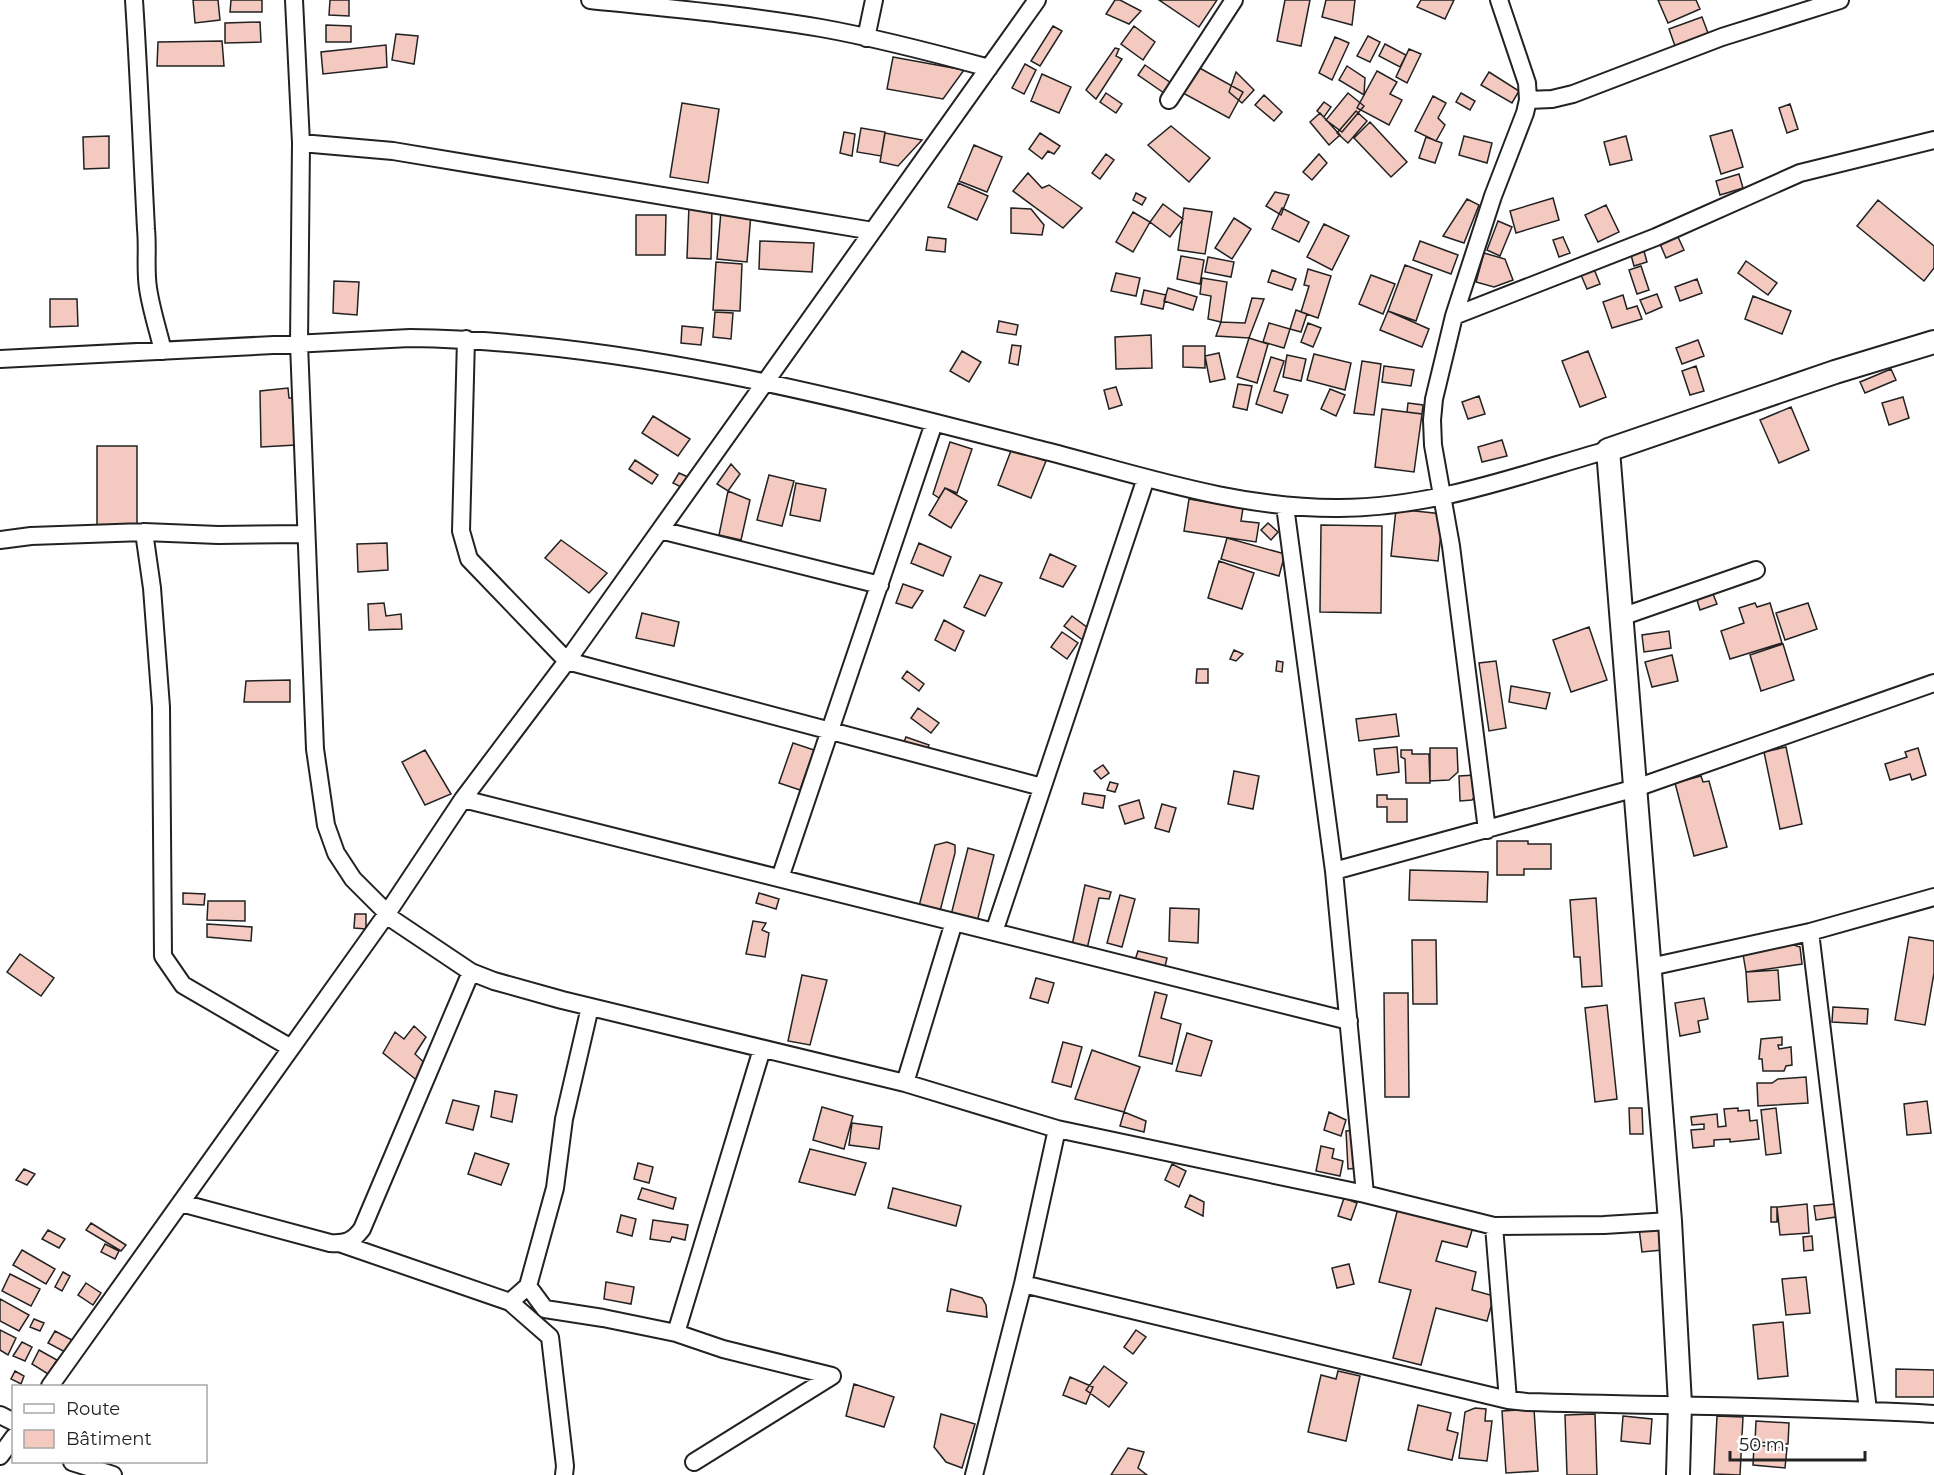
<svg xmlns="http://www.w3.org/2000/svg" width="1934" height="1475" viewBox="0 0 1934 1475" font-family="Montserrat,sans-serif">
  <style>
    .building { fill: #f3c9c0; stroke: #222; stroke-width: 1.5 }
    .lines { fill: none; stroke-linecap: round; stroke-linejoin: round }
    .street-casing { stroke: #222; stroke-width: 20 }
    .secondary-casing { stroke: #222; stroke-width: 26 }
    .street { stroke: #fff; stroke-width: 16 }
    .secondary { stroke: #fff; stroke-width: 22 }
  </style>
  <rect width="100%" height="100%" fill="#fff"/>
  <path class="building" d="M193,0H218L220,20L195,23Z
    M231,0H262V12H230Z
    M330,0H349V16L329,15Z
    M1115,0H1120L1141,11L1129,24L1106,14Z
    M1159,0H1217L1199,27Z
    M1285,0H1310L1301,46L1277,41Z
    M1326,0H1355L1352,25L1322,17Z
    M1421,0H1454L1445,19L1417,7Z
    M1658,0H1696L1700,9L1668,23Z
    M1702,17L1708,33L1675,46L1669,29Z
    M260,22L261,42L225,43V23Z
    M326,25L351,26V42H326Z
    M1053,26L1062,31L1040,66L1031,61Z
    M1134,26L1155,42L1143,60L1121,44Z
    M396,34L418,36L414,64L392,60Z
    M1368,36L1380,42L1370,62L1357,56Z
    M1335,37L1349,43L1332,80L1319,73Z
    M222,41L224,66H157L158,42Z
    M1385,44L1406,55L1400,67L1379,56Z
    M386,45L387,67L323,74L321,52Z
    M1115,48L1119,49L1116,56L1122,59L1096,99L1086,90Z
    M1409,49L1421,54L1407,83L1396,77Z
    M893,57L964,70L943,99L887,89Z
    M1025,64L1036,70L1024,94L1012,88Z
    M1145,65L1171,83L1164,93L1138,75Z
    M1196,66L1243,92L1229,118L1181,92Z
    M1347,66L1365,78L1364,95L1339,80Z
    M1377,71L1397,82L1390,94L1402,100L1389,125L1357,108Z
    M1236,72L1254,90L1242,103L1229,92Z
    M1489,72L1519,91L1512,103L1481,85Z
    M1042,74L1071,87L1059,113L1031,101Z
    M1106,93L1122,104L1116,113L1100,102Z
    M1348,93L1364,106L1342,132L1326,120Z
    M1461,93L1475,101L1470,110L1456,102Z
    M1264,95L1282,112L1274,121L1255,105Z
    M1433,96L1446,103L1438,118L1445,125L1436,141L1415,131Z
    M1324,102L1331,107L1324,117L1317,111Z
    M682,103L719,109L708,183L670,177Z
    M1790,104L1798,129L1787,133L1779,108Z
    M1356,111L1367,121L1348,143L1337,133Z
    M1320,113L1340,135L1329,145L1310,122Z
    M1370,122L1407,162L1391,177L1354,138Z
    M1171,126L1210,158L1189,182L1148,145Z
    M861,128L885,132L881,156L857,152Z
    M1732,130L1743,167L1721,174L1710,136Z
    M844,132L855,134L852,156L840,153Z
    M885,133L922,140L898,166L880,162Z
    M1040,133L1060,146L1054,154L1048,151L1042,159L1029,149Z
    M109,136V168L84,169L83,137Z
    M1464,136L1492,143L1487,163L1459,155Z
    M1626,136L1632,160L1610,165L1604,142Z
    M1426,137L1442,143L1435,163L1419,158Z
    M974,145L1002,157L987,192L959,181Z
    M1106,154L1114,160L1100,179L1092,173Z
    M1319,154L1327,163L1312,180L1303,172Z
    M1028,173L1042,188L1049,185L1082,208L1063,228L1013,191Z
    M1739,174L1743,188L1720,195L1716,181Z
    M958,183L988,196L977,220L948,207Z
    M1275,192L1289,195L1281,215L1266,206Z
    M1136,193L1146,198L1142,205L1133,200Z
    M1553,198L1559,220L1516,233L1510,211Z
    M1467,199L1479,205L1464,243L1443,236Z
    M1878,200L1934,246V268L1924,281L1857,226Z
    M1163,204L1183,219L1170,237L1150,222Z
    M689,205L712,206L711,259L687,258Z
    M1606,205L1619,232L1598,242L1585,215Z
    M1011,208L1031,209L1044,225L1042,235L1011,233Z
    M1184,208L1212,212L1205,254L1178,250Z
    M1282,208L1309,222L1299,242L1272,229Z
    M721,211L751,214L747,262L717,259Z
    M1133,212L1150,222L1133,252L1116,242Z
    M636,215H666L665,255H636Z
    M1234,218L1251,229L1232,259L1215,248Z
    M1498,221L1512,227L1500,256L1487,250Z
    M1324,224L1349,236L1332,270L1307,257Z
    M928,237L946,239L945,252L926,250Z
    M1563,237L1570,253L1559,257L1553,240Z
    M1678,237L1684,250L1666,258L1660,244Z
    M760,241L814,243L812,272L759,269Z
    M1420,241L1458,255L1451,274L1413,260Z
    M1644,251L1647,262L1634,266L1631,255Z
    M1484,253L1505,259L1513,280L1494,287L1476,282Z
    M1181,256L1204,260L1200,284L1177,279Z
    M1208,257L1234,262L1231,277L1205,272Z
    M1746,261L1777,283L1768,295L1738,273Z
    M716,262L742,264L740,311L713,310Z
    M1405,265L1432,275L1416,321L1388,311Z
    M1641,266L1649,290L1637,294L1629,270Z
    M1308,269L1331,276L1318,318L1301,312L1309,286L1304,285Z
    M1594,269L1600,284L1587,289L1581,275Z
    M1272,270L1296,279L1292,290L1268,282Z
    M1116,273L1140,278L1136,296L1111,291Z
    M1371,275L1395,284L1383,314L1359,304Z
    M1202,278L1227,282L1221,322L1208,319L1211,296L1200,294Z
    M1697,279L1702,293L1680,301L1675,287Z
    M334,281L359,282L357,315L333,313Z
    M1168,288L1197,297L1193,310L1164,301Z
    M1144,290L1166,295L1163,309L1141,304Z
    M1657,294L1662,307L1646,314L1640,300Z
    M1623,295L1627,309L1637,306L1642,319L1612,328L1603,302Z
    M1753,296L1791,311L1782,334L1745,319Z
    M1252,298L1264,299L1249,338L1216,336L1221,322L1245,323Z
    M50,299H77L78,326L50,327Z
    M1296,310L1307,314L1301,332L1290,329Z
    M1388,311L1429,329L1422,347L1380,330Z
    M715,312L733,313L731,339L713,337Z
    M999,321L1018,325L1016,335L997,332Z
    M1269,323L1290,329L1284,348L1263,342Z
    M1308,323L1321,328L1313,347L1301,342Z
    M682,326L703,328L701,345L681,343Z
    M1151,335L1152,368L1116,369L1115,337Z
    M1249,338L1268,344L1257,383L1237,377Z
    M1698,340L1704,356L1682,364L1676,348Z
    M1012,345L1021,346L1018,365L1009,363Z
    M1183,346H1205V368L1183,367Z
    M962,351L981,362L969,382L950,371Z
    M1588,351L1606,397L1580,407L1562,361Z
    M1219,353L1225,379L1210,382L1205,356Z
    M1314,354L1351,363L1345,390L1307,380Z
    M1287,355L1306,359L1301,381L1283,377Z
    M1271,357L1284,361L1274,391L1288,395L1282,413L1256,404Z
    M1362,361L1381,364L1374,415L1354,413Z
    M1384,366L1414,370L1411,386L1382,382Z
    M1696,366L1704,391L1690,395L1682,371Z
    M1891,369L1896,380L1865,393L1860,382Z
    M1238,384L1252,386L1247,410L1233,407Z
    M1116,387L1122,405L1109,409L1104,390Z
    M288,388L289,398H295L296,445L261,447L260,391Z
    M1330,389L1345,395L1336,416L1321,409Z
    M1479,396L1485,414L1468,419L1462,402Z
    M1903,397L1909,418L1889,425L1882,403Z
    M1408,403L1423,405L1422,414L1407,412Z
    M1791,407L1809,450L1779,463L1760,420Z
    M1382,409L1422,414L1414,472L1375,467Z
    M653,416L690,439L678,456L642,433Z
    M1502,440L1507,456L1482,462L1478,447Z
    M950,442L972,449L957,493L945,488L939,498L933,494Z
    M97,446H137V528H97Z
    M1012,448L1046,461L1031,498L998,485Z
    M635,460L658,475L652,484L629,469Z
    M731,464L740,474L728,491L717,484Z
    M679,473L688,477L683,488L673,483Z
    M769,475L794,481L782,526L757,520Z
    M796,483L826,489L820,521L790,515Z
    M945,488L967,501L951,528L929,515Z
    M728,491L750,500L741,540L719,535Z
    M1189,499L1243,508L1241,521L1259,523L1256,542L1184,531Z
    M1396,509L1443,514L1438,561L1391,556Z
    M1268,523L1278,532L1271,540L1261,530Z
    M1321,525L1382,526L1381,613L1320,612Z
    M1227,538L1285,554L1279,576L1221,559Z
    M561,540L607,573L589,593L545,558Z
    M387,543L388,570L358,572L357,544Z
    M919,543L951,557L943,576L911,563Z
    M1050,554L1076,566L1063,587L1040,578Z
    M1219,561L1254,573L1242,609L1208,598Z
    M980,575L1002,583L985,616L964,607Z
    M903,584L923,591L912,608L896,603Z
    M1713,594L1717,604L1700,610L1697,600Z
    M384,603L386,616L401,614L402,629L369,630L368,604Z
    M1755,603L1757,607L1770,603L1782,643L1730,659L1721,631L1744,623L1739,608Z
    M1808,603L1817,629L1785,640L1776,613Z
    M642,613L679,622L674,646L636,638Z
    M1072,616L1092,631L1084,641L1064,626Z
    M944,620L964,631L955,651L935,640Z
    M1589,627L1607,680L1571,692L1553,640Z
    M1669,631L1671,648L1644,652L1642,635Z
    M1062,632L1078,643L1067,659L1051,647Z
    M1783,644L1794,680L1761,691L1750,655Z
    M1234,650L1243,654L1236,661L1230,659Z
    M1672,655L1678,681L1652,687L1645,662Z
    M1277,661L1283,662L1282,672L1276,671Z
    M1496,661L1506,728L1489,731L1479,663Z
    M1197,669H1208V683H1196Z
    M907,671L924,684L919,691L902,678Z
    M290,680V702H244L246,681Z
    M1511,686L1550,693L1546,709L1509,702Z
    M918,708L939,723L931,733L911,718Z
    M1396,714L1399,736L1359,741L1356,719Z
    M906,737L929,745L926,755L902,747Z
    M793,743L814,750L800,790L779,783Z
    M1397,747L1399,772L1377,775L1374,749Z
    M1786,747L1802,824L1780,829L1764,752Z
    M1430,748H1457L1458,772L1449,780L1430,781Z
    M1918,748L1926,775L1912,780L1910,774L1890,780L1885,764L1907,757L1905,752Z
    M425,750L451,794L425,805L402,762Z
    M1401,750H1412V754H1429L1430,783H1406L1405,759L1401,757Z
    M1103,765L1109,773L1101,779L1094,771Z
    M1234,771L1259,776L1253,809L1228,804Z
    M1475,775L1476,795L1472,800L1460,801L1459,776Z
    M1701,776L1703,782L1709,781L1727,847L1694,856L1675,783Z
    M1110,782L1118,784L1115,792L1107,790Z
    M1084,793L1105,796L1103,808L1082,804Z
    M1377,795H1387V799H1407V822H1387V807H1377Z
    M1139,800L1144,818L1125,824L1119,806Z
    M1162,804L1176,808L1169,832L1155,828Z
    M1497,841H1528V844H1551V869H1524V875H1497Z
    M947,842L955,845V853L940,911L919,906L935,845Z
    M968,848L994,855L977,922L951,915Z
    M1410,870L1488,872L1487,902L1409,900Z
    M1085,885L1111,892L1109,899L1099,898L1086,953L1071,950Z
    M183,893L205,894L204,905L183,904Z
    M759,893L779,899L776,909L756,903Z
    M1120,895L1135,899L1122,947L1107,943Z
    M1596,898L1602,986L1582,987L1580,957H1574L1570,900Z
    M208,901H245V921L207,920Z
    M1170,908L1199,909L1198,943L1169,941Z
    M355,914H366V929L354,928Z
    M753,921L766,923L762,930L769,933L765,957L746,954Z
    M207,924L252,927L251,941L207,937Z
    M1909,937L1934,941V973L1925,1025L1895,1020Z
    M1412,940H1436L1437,1004H1413Z
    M1785,942L1800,947L1802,964L1746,972L1742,948Z
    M1138,951L1167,958L1164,971L1134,963Z
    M20,954L54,978L41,996L7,972Z
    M1778,970L1780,1000L1748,1002L1746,972Z
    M802,975L827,980L810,1045L788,1041Z
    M1036,978L1054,983L1048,1003L1030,998Z
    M1155,992L1167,995L1161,1018L1181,1024L1172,1064L1139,1056Z
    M1384,993H1408L1409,1097H1385Z
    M1704,998L1708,1019L1698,1021L1700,1032L1680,1036L1675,1003Z
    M1607,1005L1617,1099L1595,1102L1585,1008Z
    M1833,1007L1868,1009L1867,1024L1832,1022Z
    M414,1026L426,1037L415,1054L429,1067L419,1082L383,1053L395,1032L404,1039Z
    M1187,1033L1212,1041L1201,1076L1176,1071Z
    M1782,1037V1045H1778L1779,1049L1791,1047L1792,1065L1786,1066L1784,1071H1763L1762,1059H1759L1761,1039Z
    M1063,1042L1082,1047L1071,1087L1052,1082Z
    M1092,1050L1140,1067L1124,1112L1075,1099Z
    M1806,1077L1808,1103L1758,1106L1757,1083H1772L1778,1079Z
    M495,1091L517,1095L512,1122L491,1117Z
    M453,1100L479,1106L473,1130L446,1123Z
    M1927,1101L1931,1133L1907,1135L1904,1104Z
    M822,1107L853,1116L844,1149L813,1140Z
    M1629,1108H1642L1643,1134H1630Z
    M1738,1108V1111L1749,1110L1750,1121L1757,1120L1759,1139L1730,1142V1139L1714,1140V1146L1693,1148L1691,1130L1704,1129V1124L1692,1125L1691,1117L1717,1114L1718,1127L1726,1126L1724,1109Z
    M1776,1108L1781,1153L1766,1155L1761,1110Z
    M1124,1112L1146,1121L1144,1132L1120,1126Z
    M1329,1112L1346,1120L1341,1136L1324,1130Z
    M852,1123L882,1127L879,1149L849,1145Z
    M1356,1130L1359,1168L1348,1169L1346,1131Z
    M1321,1146L1334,1149L1332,1158L1343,1161L1340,1176L1316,1171Z
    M810,1149L866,1163L855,1195L799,1182Z
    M475,1153L509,1164L501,1185L468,1174Z
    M638,1163L653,1167L649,1183L634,1179Z
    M1172,1164L1186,1171L1179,1187L1165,1180Z
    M24,1169L35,1174L27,1185L16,1180Z
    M642,1188L676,1198L673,1209L638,1199Z
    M893,1188L961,1206L956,1226L888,1208Z
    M1190,1195L1204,1202L1203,1216L1185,1207Z
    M1344,1198L1357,1203L1351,1220L1338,1216Z
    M1807,1204L1809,1233L1780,1235L1777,1207Z
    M1835,1204L1836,1217L1816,1220L1814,1206Z
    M1771,1207H1777V1222H1771Z
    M1398,1208L1473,1227L1467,1247L1442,1241L1436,1261L1476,1272L1472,1290L1494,1296L1487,1321L1436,1308L1421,1365L1393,1358L1411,1290L1379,1282Z
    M621,1215L636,1219L632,1236L617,1232Z
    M653,1220L688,1225L685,1240L672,1237L670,1242L650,1239Z
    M91,1223L126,1245L121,1251L86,1230Z
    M1660,1226L1662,1250L1642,1252L1639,1228Z
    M48,1230L65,1239L59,1248L42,1239Z
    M1812,1236L1813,1250L1804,1251L1803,1237Z
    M105,1244L119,1251L115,1259L101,1252Z
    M22,1250L55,1269L46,1284L13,1265Z
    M1349,1264L1354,1284L1337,1288L1332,1268Z
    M63,1272L70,1276L62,1291L55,1287Z
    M10,1274L40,1289L31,1306L2,1291Z
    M1806,1277L1810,1313L1786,1315L1782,1279Z
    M606,1282L634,1287L631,1304L604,1299Z
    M86,1283L101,1293L93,1305L78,1295Z
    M951,1289L982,1298L986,1305L987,1317L947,1311Z
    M0,1299L29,1315L19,1331L0,1321Z
    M34,1319L44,1323L40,1331L30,1327Z
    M1783,1322L1788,1376L1758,1379L1753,1325Z
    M0,1330L16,1338L8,1355L0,1350Z
    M1136,1330L1146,1337L1133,1354L1124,1347Z
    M55,1331L72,1340L65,1352L48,1343Z
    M22,1342L32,1347L25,1361L13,1356Z
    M39,1350L57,1360L48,1374L32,1364Z
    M1104,1366L1127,1383L1109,1407L1086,1390Z
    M1896,1369L1934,1370V1397H1896Z
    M15,1371L24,1376L21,1384L11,1379Z
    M1338,1371L1360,1376L1346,1441L1308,1432L1321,1375L1336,1379Z
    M1070,1377L1093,1387L1086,1404L1063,1395Z
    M854,1384L894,1397L884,1427L846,1416Z
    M1418,1405L1451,1413L1447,1430L1458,1433L1452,1460L1408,1450Z
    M1475,1408L1486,1409L1485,1421H1492L1487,1461L1459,1458L1465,1412Z
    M1534,1409L1538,1471L1506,1473L1502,1411Z
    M941,1414L975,1424L962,1468L946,1462L934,1447Z
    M1595,1414L1597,1475H1567L1565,1415Z
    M1623,1416L1652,1419L1650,1444L1621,1441Z
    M1717,1416L1743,1417L1740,1475L1714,1474Z
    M1756,1421L1789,1423L1788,1444L1755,1442Z
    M1754,1445L1787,1448L1785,1468L1753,1465Z
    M1128,1448L1144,1452L1138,1468L1147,1475H1111Z"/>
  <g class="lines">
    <g class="street-casing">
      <path id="street" d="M134,0C139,76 142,153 146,229C148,249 145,269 148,288C151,309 158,330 163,351
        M294,0L301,143L299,344L315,749L326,825L336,853L353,879L387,913
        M590,0C667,8 744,15 821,28C877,38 934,53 989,68
        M866,38L874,0
        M1169,100L1234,0
        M1528,100L1552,99L1573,94L1722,37L1840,0
        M301,143L393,151L873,231
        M1454,316L1656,237L1800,173L1934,140
        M466,339L461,531L469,559L567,661L1042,787
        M0,359L410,338C623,341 833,396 1038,449C1137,474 1236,509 1339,508C1432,508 1520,475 1608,450
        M1285,506L1334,871L1365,1194
        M660,530L880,585
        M144,532L152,588L161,707L163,956L183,985L291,1048
        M0,540L31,536L144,532L218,535L306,534
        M1621,617L1756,570
        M463,799L1349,1021
        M1487,830L1451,546L1433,445L1432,420L1434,399L1454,316L1493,196L1525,113L1528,100L1527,83L1499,0
        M1334,871L1636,788L1934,683
        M780,878L934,423
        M386,915L471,972L494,981L562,1000L905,1083L1057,1129L1365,1194L1494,1226L1604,1225L1670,1221
        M994,932L1146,478
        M1810,932L1868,1410
        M1650,967L1810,932L1934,897
        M905,1083L954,922
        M181,1203L330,1243C346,1244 353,1241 362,1229L471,972
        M1494,1226L1508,1400
        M342,1244L510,1302L550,1337L565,1466L564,1475
        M1023,1284L1057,1129
        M528,1286L545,1309L603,1318L676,1333L762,1049
        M510,1302L528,1286L555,1188L564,1119L590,1007
        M676,1333L723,1349L832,1376L694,1462
        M50,1386L386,915L463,799L567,661L1037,0
        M0,1415L14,1422
        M0,1456L14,1437
        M72,1462L113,1475
        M974,1475L1023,1284L1508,1400L1527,1402C1663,1406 1798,1406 1934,1414"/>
    </g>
    <g class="secondary-casing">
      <path id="secondary" d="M1678,1475L1680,1404L1670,1221L1608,450L1835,372L1934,342"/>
    </g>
    <use href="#street" class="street"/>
    <use href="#secondary" class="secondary"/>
  </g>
  <rect x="12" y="1385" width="195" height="78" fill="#ffffff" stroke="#a7a7a7" stroke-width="1.5"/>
  <rect x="24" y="1404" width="30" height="9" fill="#ffffff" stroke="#a7a7a7" stroke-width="1.5"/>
  <text x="66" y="1415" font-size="18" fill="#222222">Route</text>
  <rect x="24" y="1430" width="30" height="18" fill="#f3c9c0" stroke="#a7a7a7" stroke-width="1.5"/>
  <text x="66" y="1445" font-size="18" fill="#222222">Bâtiment</text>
  <path d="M1730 1451v9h135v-9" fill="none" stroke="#222222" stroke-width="3"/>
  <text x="1739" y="1451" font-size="18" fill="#222222" stroke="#ffffff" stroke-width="4.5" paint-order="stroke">50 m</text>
</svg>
